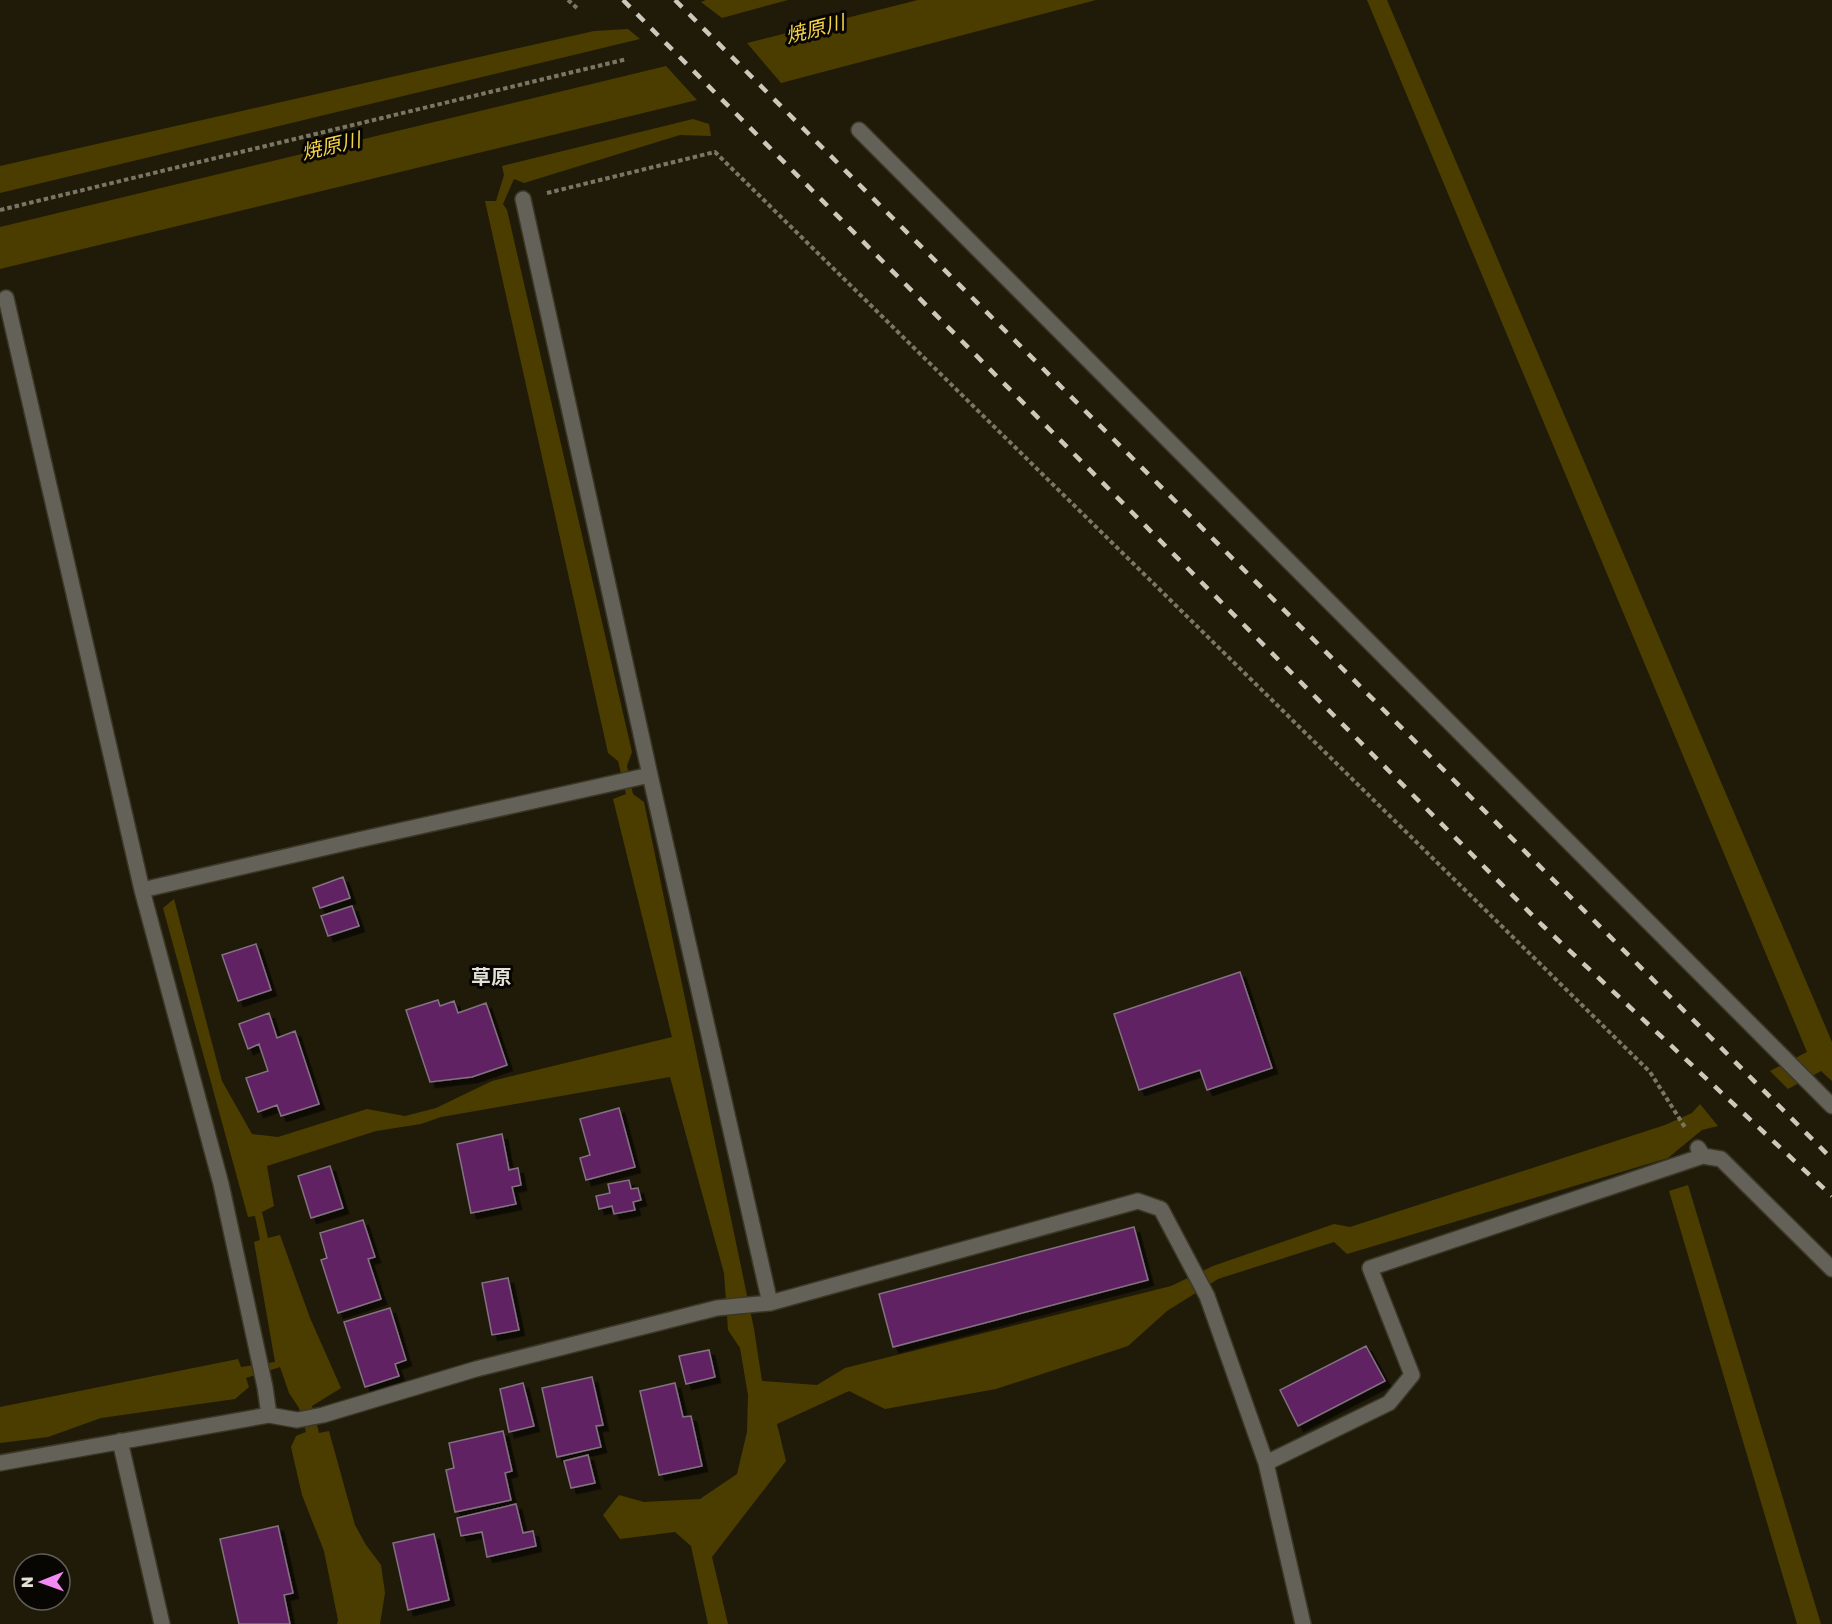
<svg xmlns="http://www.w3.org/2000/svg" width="1832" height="1624" viewBox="0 0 1832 1624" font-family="Rubik,'Noto Sans JP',sans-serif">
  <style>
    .water { fill: #4b3d00 }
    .building { fill: #602063; stroke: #827282; stroke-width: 1.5; filter: url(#shadow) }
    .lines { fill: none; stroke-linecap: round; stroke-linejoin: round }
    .minor-casing { stroke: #3b3726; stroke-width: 18 }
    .path { stroke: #7a7667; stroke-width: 4; stroke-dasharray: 4.5 3; stroke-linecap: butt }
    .minor { stroke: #636158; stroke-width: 15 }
    .rail { stroke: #cbc8bc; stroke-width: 4.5; stroke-dasharray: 10 10; stroke-linecap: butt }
    .labels { text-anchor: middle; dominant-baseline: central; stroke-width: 6; stroke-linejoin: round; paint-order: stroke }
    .water-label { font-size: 20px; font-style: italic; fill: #f7d445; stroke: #080602 }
    .neighbourhood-label { font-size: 20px; font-weight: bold; fill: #e4e1d6; stroke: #080602 }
  </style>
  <defs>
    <filter id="shadow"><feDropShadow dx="5.5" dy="5.5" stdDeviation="0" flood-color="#0009"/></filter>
  </defs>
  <rect width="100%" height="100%" fill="#201b09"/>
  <path class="water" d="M706,0H788L722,18L701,2Z
    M918,0H1096L781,83L747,43Z
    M1367,0H1387L1832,1042V1081L1821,1071L1788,1089L1770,1071L1807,1052Z
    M628,29L640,39L0,193V166L594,31Z
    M666,66L697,100L0,269V227Z
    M693,119L709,124L711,136L680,135L524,183L514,179L503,204L507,210L632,752L627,766L633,794L644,802L754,1329L762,1381L817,1385L845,1368L1171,1286L1213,1266L1334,1224L1350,1227L1665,1125L1692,1113L1700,1104L1718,1126L1702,1130L1668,1158L1347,1254L1334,1242L1218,1279L1167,1311L1128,1346L996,1389L885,1409L849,1391L777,1424L786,1461L712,1557L728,1624H708L691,1546L675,1532L620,1539L603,1515L619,1495L644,1502L700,1499L737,1474L747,1432L748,1395L740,1348L728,1330L724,1273L670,1077L441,1117L421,1124L376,1131L267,1166L274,1206L262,1212L268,1238L280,1235L310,1318L341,1388L312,1406L319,1433L329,1431L355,1525L366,1545L381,1565L385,1593L380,1624H337L338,1620L324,1551L302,1495L291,1447L296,1436L306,1432L299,1408L289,1393L280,1367L246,1378L249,1387L235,1399L101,1418L48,1437L0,1443V1407L238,1359L241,1367L275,1362L254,1242L260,1240L255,1216L248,1217L163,908L174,899L222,1081L252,1134L278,1137L367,1109L405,1116L436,1108L492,1081L672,1037L613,799L626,794L618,761L608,753L485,201H496L504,175L502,166Z
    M1688,1185L1821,1624H1797L1669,1191Z"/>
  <path class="building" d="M343,877L350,898L320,908L313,888Z
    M352,906L359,926L328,936L321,916Z
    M256,944L271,990L238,1001L222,955Z
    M1240,972L1272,1068L1207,1090L1200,1070L1139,1090L1114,1014Z
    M438,1000L440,1006L454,1001L458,1013L486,1003L507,1065L472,1077L430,1082L406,1010Z
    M269,1013L277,1038L295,1031L319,1104L281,1116L277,1105L258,1112L246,1078L268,1071L259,1044L248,1049L239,1024Z
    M619,1108L635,1167L586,1180L580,1158L590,1155L580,1119Z
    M502,1134L509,1170L518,1168L521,1185L512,1187L516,1204L471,1213L457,1144Z
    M330,1166L343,1208L311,1218L298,1176Z
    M629,1180L631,1189L638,1188L641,1200L633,1202L635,1210L614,1214L612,1206L599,1209L596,1196L610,1193L608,1184Z
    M363,1220L375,1257L368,1259L381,1299L338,1313L321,1260L327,1258L320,1233Z
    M1134,1227L1148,1280L893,1347L879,1294Z
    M508,1278L519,1330L492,1335L482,1283Z
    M390,1308L406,1360L395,1364L399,1376L365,1387L344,1322Z
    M1366,1346L1385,1381L1298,1426L1280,1390Z
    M709,1350L715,1377L686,1384L679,1356Z
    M592,1377L603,1425L596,1426L601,1447L557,1457L542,1388Z
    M523,1383L534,1426L509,1432L500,1389Z
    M675,1383L683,1417L691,1416L702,1466L659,1475L640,1391Z
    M503,1431L512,1471L505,1473L511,1500L455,1512L446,1470L454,1468L449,1443Z
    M588,1455L595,1483L571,1488L564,1461Z
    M516,1504L523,1533L533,1531L536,1546L487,1557L482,1532L461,1536L457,1518Z
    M278,1526L293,1593L284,1595L290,1624H239L220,1539Z
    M434,1534L449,1600L408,1610L393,1543Z"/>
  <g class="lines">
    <g class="minor-casing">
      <path id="minor" d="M859,130L1832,1106
        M523,199L650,775L770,1303
        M6,298L142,890L221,1184L265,1387L269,1415
        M142,890L358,840L650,775
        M1698,1148L1703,1156L1721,1159L1832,1269
        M120,1441L162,1624
        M0,1463L269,1415L297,1420L323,1415L476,1369L717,1308L770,1303L1138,1201L1161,1209L1207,1296L1266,1463L1303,1624
        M1266,1463L1389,1403L1412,1375L1370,1268L1703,1156"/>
    </g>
    <path class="path" d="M568,0L578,9
      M547,193L715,152L1650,1072L1686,1129
      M0,210L627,59"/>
    <use href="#minor" class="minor"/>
    <path class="rail" d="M623,0L1542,925L1832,1196
      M675,0L1832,1159"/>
  </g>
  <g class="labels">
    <g class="water-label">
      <text transform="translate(815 29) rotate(-14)">焼原川</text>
      <text transform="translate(331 146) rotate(-13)">焼原川</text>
    </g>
    <g class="neighbourhood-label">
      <text x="491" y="977">草原</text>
    </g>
  </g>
  <g transform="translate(42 1582) rotate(269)"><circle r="28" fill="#080602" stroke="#605e57" stroke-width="1.5"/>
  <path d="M0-4.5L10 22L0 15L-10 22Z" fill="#f18af4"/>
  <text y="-9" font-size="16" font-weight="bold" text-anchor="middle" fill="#e4e1d6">N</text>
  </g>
</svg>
